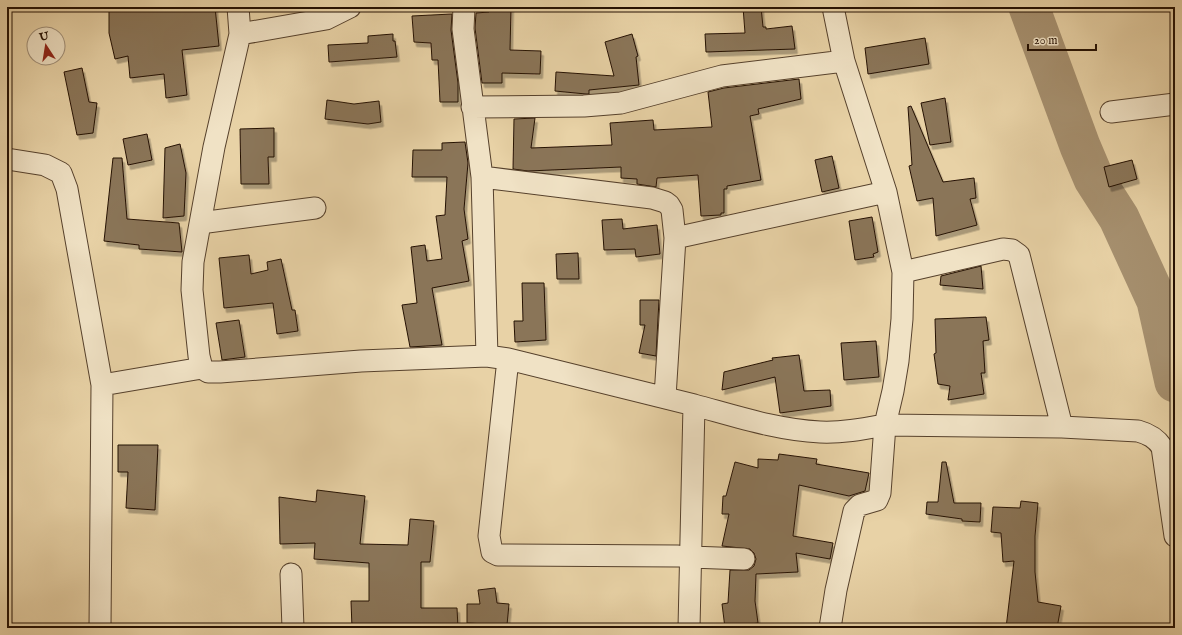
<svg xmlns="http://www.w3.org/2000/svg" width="1182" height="635" viewBox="0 0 1182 635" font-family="'IM FELL English',serif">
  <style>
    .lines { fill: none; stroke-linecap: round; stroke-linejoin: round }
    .river { stroke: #a6906f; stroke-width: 41 }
    .building { fill: #8a7558; stroke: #251103; filter: url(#shadow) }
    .street-casing { stroke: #56412c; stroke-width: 23 }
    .street { stroke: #f0e2c5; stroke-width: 21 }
  </style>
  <defs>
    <filter id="shadow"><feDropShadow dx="2.5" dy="4.5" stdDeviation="0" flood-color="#0004"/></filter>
  </defs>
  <rect width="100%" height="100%" fill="#e8d2a6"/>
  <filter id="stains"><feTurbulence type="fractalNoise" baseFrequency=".005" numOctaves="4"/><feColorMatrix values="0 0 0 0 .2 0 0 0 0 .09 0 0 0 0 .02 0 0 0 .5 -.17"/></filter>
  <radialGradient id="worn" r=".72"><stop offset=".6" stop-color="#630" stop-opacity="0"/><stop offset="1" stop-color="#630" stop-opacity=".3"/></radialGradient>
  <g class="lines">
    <path class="river" d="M1029,7L1080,146L1094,179L1119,218L1157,301L1175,382"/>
  </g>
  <path class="building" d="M109,7H215L219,46L182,50L187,95L166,98L164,74L130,78L128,56L115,59L109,33Z
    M489,7H511L510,50L541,51L540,74L502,73V83H482L475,28L476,13L489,12Z
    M743,7H761L763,27H766V29L792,26L795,49L706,52L705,34L745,33Z
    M452,14L451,30L458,83V102H440L438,60H432L431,43L414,42L412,16Z
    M393,34V41H395L397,57L329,62L328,45L368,43V36Z
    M632,34L638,56L636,57L639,85L589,90V94H586L555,91L556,72L614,76L605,42Z
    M925,38L929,64L868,74L865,48Z
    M82,68L89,102L97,103L93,133L77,135L64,72Z
    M799,79L801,99L758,109L759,114L750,116L761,180L727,186V189H724V213H721V215L701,216L698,175L657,178L656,187L637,184V179L621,178V167L528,171L513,169L514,119L535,118L531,148L612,145L610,123L653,120L654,130L712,127L708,92L724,88Z
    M945,98L951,142L930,145L921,103Z
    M327,100L354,104L379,101L381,122L368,124L325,119Z
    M911,106L943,182L974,178L976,198L970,199L977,225L936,236L933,198L917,201L909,166L912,165L908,107Z
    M274,128V157H268L269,184H241L240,129Z
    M147,134L152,160L128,165L123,139Z
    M465,142L468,163L464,209L468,239L462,241L469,281L432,288L442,345L410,347L402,305L417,303L411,247L425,245L427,261L442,259L436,216L445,215L447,177H412L413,150H442V143Z
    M180,144L186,173L184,216L163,218L165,148Z
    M832,156L839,188L822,192L815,160Z
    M113,158H122L127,219L179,223L182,252L139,249V245L104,241Z
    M1132,160L1137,179L1109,187L1104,167Z
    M872,217L878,252L873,254L874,257L855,260L849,221Z
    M622,219L623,229L657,225L660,254L636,257L635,249L604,250L602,220Z
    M578,253L579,279H557L556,254Z
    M249,255L251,274L268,270L267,262L281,259L292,310H295L298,331L277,334L273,303L224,308L219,258Z
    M981,266L983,289L940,285L941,276Z
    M522,283H544L546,340L515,342L514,321H523Z
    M640,300H659L656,356L639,353L645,325H640Z
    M986,317L989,340L983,341L985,373H981L984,394L948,400L950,386L938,384L934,354L936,353L935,319Z
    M239,320L245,357L222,360L216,323Z
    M876,341L879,377L844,380L841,343Z
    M799,355L804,391L830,390L831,406L780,413L775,377L722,390L724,372L773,360L772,358Z
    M118,445H158L155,510L126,508L128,472H118Z
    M779,454L817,459L816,464L869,473L865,491L849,496L799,485L793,536L833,543L830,559L796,553L798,572L756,574L755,601L758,623L725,628L722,604L728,603L730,570H749L754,566L756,559L754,553L750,549L722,546L729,514H722L723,496H726L735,462L758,468V459L778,460Z
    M942,462H946L954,503H981L980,522L962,521V519L926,514L927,502H938Z
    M317,490L365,496L360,544L408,545L410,519L434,521L430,562H421V608H457L458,628H352L351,601H369V563L314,559L315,543L280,544L279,497L316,502Z
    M1021,501L1038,503L1035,536V572L1038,602L1061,606L1057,628H1006L1014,561L1003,562L1001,533L991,532L993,507L1020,508Z
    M495,588L497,603L509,604L507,625L467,623V604H480L478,590Z"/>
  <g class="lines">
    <g class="street-casing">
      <path id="street" d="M238,7L240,34L214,147L193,262L192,290L199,356L202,368L208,372H220L361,361L487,356L508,359L694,405L689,628
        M464,7L463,29L482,177L487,356
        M240,34L326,19L350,7
        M472,107L584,106L621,103L722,76L844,61
        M1111,112L1175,104
        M7,159L45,165L61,173L67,189L102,385L100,628
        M482,177L652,198L665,202L669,205L672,210L675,238L665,397
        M200,223L315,208
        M675,238L886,192
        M903,272L1003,249L1012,250L1019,255L1062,427
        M508,359L489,536L492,552L498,555L678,556
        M102,385L202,368
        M694,405C735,416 777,430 820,432C842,433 863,429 885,425L893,391L898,361L902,319L903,272L886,192L844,61L833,7
        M691,557L744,559
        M291,574L293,628
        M830,628L836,590L854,511L860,505L877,500L880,493L885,425L1062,427L1138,431C1149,434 1156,438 1162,447L1175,536"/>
    </g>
    <use href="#street" class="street"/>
  </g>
  <rect width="1182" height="635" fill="none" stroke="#e8d2a6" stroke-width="24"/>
  <rect x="8" y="8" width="1166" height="619" fill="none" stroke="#251103" stroke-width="2"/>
  <rect x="12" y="12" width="1158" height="611" fill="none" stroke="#251103"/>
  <g transform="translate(46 46) rotate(348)"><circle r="19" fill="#f0e2c5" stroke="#9f8e77"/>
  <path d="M0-3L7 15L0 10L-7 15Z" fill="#8f2418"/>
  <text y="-6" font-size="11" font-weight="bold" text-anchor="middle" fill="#251103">U</text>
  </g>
  <path d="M1028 44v6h68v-6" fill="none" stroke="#251103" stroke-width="2"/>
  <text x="1034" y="44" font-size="12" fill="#251103" stroke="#f0e2c5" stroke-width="3" paint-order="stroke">20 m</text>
  <rect width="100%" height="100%" filter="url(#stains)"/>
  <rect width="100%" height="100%" fill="url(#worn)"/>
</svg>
